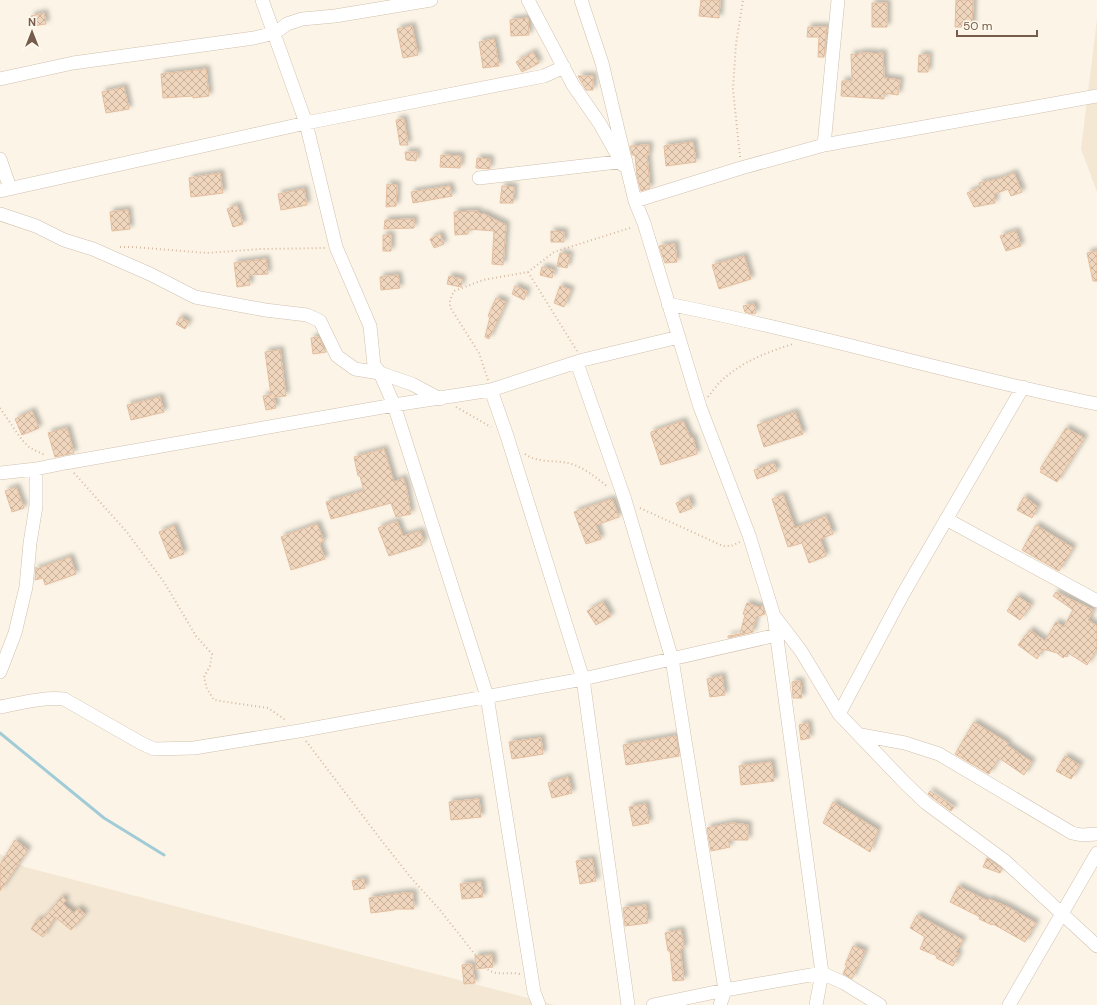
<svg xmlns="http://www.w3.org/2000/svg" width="1097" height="1005" viewBox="0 0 1097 1005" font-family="'DM Sans',sans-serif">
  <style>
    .residential { fill: #f4e8d5 }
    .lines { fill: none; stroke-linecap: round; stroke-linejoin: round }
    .stream { stroke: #a1ccd7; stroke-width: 3 }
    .building { fill: url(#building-cross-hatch); stroke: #e4be9f; filter: url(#shadow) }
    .street-casing { stroke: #d0c0af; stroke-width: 14 }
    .path { stroke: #d6b9a1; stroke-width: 2; stroke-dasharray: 1 3; stroke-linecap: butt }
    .street { stroke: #fff; stroke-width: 13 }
  </style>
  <defs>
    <pattern id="building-cross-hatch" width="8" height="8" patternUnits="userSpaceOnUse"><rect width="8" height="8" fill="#f1d6be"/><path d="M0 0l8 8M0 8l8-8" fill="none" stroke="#c8b19c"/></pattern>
    <filter id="shadow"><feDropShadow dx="3.5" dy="-3.5" stdDeviation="2" flood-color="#0004"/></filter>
  </defs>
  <rect width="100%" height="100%" fill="#fcf5e7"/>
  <path class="residential" d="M1097,19V192L1081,149Z
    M0,854L25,867L555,1005H0Z"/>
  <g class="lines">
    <path class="stream" d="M0,733L104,818L164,855"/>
  </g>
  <path class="building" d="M701,0H720L719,18L699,16Z
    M956,0H973L972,27H955Z
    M872,3H887V27H872Z
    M44,13L46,24L32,26L31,16Z
    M528,18L529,35L511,36L510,20Z
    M412,26L418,55L403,58L397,29Z
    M808,27H827L824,57H818L819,37H807Z
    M494,39L499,66L483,68L479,42Z
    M533,52L539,63L522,72L516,62Z
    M859,53H873V54L883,53L884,78L900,80L898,95L884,93V99L841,96L842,81H852L851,54L859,55Z
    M919,55H929L928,72H918Z
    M206,69L209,96L193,98V96L163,98L161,74Z
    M578,76H593V90H586Z
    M124,87L129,109L106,113L102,92Z
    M404,119L408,145H400L396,120Z
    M693,142L696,162L666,166L664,146Z
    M649,145V155H647L650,188L641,191L637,176L635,155H632L630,146Z
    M405,152H417L416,161L406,160Z
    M441,155L461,156L460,168L440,167Z
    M477,158L490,159V169L476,168Z
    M220,173L223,193L191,197L189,178Z
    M1014,173L1022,192L1011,196L1008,189L994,194L995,203L974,207L967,193L980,187L979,183L999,179Z
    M387,184L397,185L396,206L386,207Z
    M450,186L452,196L413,203L411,192Z
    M502,186L514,187L513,203H500Z
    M304,189L307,205L281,210L278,194Z
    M237,205L243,224L233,227L227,209Z
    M128,210L130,229L112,231L110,212Z
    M478,211L477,213L484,214L506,225L503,265L492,264L494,231L468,229V234L455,235L454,212Z
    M414,219V228L384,229L385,220Z
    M551,231L564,232V242H551Z
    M1016,231L1021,246L1006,251L1000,236Z
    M440,234L444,244L434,248L430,239Z
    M383,235H391V251H383Z
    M675,244L677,262L665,263L659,246Z
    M1097,251V281H1093L1087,253Z
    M560,253L570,255L567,268L557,266Z
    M744,256L751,279L719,289L712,265Z
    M266,259L268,274L249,275L250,285L237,287L234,263Z
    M542,267L554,270L552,278L540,275Z
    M398,275L400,288L381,290L380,277Z
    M449,276L462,279L461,287L447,284Z
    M515,286L527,291L524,300L512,294Z
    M560,286L571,290L564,307L554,303Z
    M496,298L506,302L489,339L485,337L490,317L488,316Z
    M754,304L756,313L752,314L745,312L743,306Z
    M180,317L189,322L185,329L176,324Z
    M319,337L326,352L313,354L311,338Z
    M280,350L286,396L274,397L276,408L266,410L263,396L271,395L265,352Z
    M160,397L164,412L131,420L127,405Z
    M32,411L39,428L22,435L15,419Z
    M795,412L803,434L764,447L757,425Z
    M683,421L690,437L693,438L697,454L661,465L651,435V432Z
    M67,428L74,453L55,457L48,433Z
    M1066,428L1083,437L1084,439L1057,482L1040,472L1042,470L1040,469Z
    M384,449L394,482L403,478L406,486L411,514L396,517L391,503L331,519L326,502L364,491L360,476H358L354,457Z
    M774,463L777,471L757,479L754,470Z
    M16,487L24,508L12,512L5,491Z
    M783,495L795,528L826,516L833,534L820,539L826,556L809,563L802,543L788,547L772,499Z
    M1025,497L1038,507L1032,518L1017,510L1023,498Z
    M689,498L692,508L680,513L676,503Z
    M612,499L619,517L596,525L601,539L586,544L574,512Z
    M397,521L403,536L420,531L424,541L421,542L422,545L389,556L378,528Z
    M317,524L323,539V542L319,543L325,559L291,570L281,537Z
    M1036,525L1073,548L1059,571L1022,550Z
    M174,526L184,554L170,559L159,532Z
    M70,557L76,574L45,585L43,578L35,580L36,567L37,569Z
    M1056,592L1093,610L1088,620L1097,626V649L1087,665L1068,653L1067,657L1065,656L1063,658L1057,653L1043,649L1037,659L1018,645L1030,630L1045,641L1056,622L1064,627L1073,610L1053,596Z
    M1017,596L1031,605L1020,620L1007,611Z
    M603,602L611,616L596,625L587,611Z
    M747,603L758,607L763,606L765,614L756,617L753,629V632L728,638V636L740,634L745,615L743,614Z
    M722,676L725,695L710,697L707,679Z
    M800,681L802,698H793L792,682Z
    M974,722L1008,743L1007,745L1032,762L1024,775L999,758L989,774L955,754Z
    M808,723L810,738L801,740L799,725Z
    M676,736L679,756L626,765L623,745Z
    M541,738L543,754L512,759L509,742Z
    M1065,756L1080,765L1071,779L1056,771Z
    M771,762L774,781L741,785L739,766Z
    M568,777L572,793L552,798L548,783Z
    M930,791L954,807L951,811L928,794Z
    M479,799L481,817L451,820L449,802Z
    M833,802L878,830L870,852L823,823Z
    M646,804L649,823L633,826L629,807Z
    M732,823L748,825V840H728L730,847L711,851L707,828Z
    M15,840L28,850L0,891V865Z
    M987,858L1002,869L1000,873L983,867Z
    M592,859L596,881L580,884L576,861Z
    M364,879L365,888L354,890L352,881Z
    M481,882L483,897L462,899L460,884Z
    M958,886L988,901L989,899L1008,907L1036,923L1025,942L993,924L992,925L979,919L980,917L950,902Z
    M404,893H413L414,909H394V910L371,913L369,898Z
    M62,897L66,900L63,904L74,913L78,908L85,914L71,930L55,917L43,937L31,929L38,919L41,921Z
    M646,905L648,923L625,926L623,908Z
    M917,915L963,940L956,952L959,954L953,966L936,958L937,956L920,949L925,937L910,928Z
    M681,930L684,948L680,949L684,980L673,981L670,951H668L665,933Z
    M853,946L865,951L852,979L843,974L847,965H845Z
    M492,955L493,967L476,969L475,956Z
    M472,964L475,983L464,984L462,965Z"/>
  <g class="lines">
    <g class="street-casing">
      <path id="street" d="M262,0L306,123L336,247L370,326L374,365L380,373L394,405L487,696L534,992L539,1005
        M528,0L573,85L600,124L623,165
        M581,0L602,63L635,201L644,223L700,407L749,535L774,616L822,973L816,1005
        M0,79L73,63L254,38L275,33L287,24L302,19L335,16L431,0
        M824,145L838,0
        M0,159L10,188
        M479,178L626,161
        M0,191L306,123L544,76L564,67
        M635,201L741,168L824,145L1097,96
        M0,214L36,226L64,240L93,249L150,274L195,297L265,310L307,315L320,321L337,356L355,369L380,373L412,384L440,399
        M668,304C812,332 953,375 1097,404
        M577,363L625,500L672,659L725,990L720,1005
        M491,390L507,436L583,679L628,1005
        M0,473L36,469L65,463L394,405L491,390L583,360L679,337
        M946,519L1097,601
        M775,617L801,651L839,714L905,783L926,803L1005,861L1097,946
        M0,672L15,633L26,587L30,543L36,506V469
        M0,707C21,703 43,697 64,699L141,743L154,749L194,748L299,731L583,679L777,635
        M839,714L903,594L1023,387
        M861,735L905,743L939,754L1072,833L1082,835L1097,834
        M653,1005L725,990L822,973L844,983L880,1005
        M1009,1005L1097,853"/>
    </g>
    <path class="path" d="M740,157L733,89L736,44L743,0
      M120,247H134L207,253L261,249L325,248
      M528,272L577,351
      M488,380L479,353L450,307V300L454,291L483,280L528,272L554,252L633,227
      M708,397C712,392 716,386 720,382C741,362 767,352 793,344
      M456,407L491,427
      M0,408L22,440L30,448L45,455
      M525,454C537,463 554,460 568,463C584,467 595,477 608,487
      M74,473L126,531L164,582L196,636L212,654L210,666L204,677L207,689L214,700L268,708L287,721
      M640,508L723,546H731L740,542
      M306,741L385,845L412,879L440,910L484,966C495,978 506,971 520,974"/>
    <use href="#street" class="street"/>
  </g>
  <g transform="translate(32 32)" stroke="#fff9ed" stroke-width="3" paint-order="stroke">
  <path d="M0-3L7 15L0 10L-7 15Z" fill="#765d4b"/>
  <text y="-6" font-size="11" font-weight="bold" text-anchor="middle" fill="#765d4b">N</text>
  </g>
  <path d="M957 30v6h80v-6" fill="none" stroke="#765d4b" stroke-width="2"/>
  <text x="963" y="30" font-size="12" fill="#765d4b" stroke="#fff9ed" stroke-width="3" paint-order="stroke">50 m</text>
</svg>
